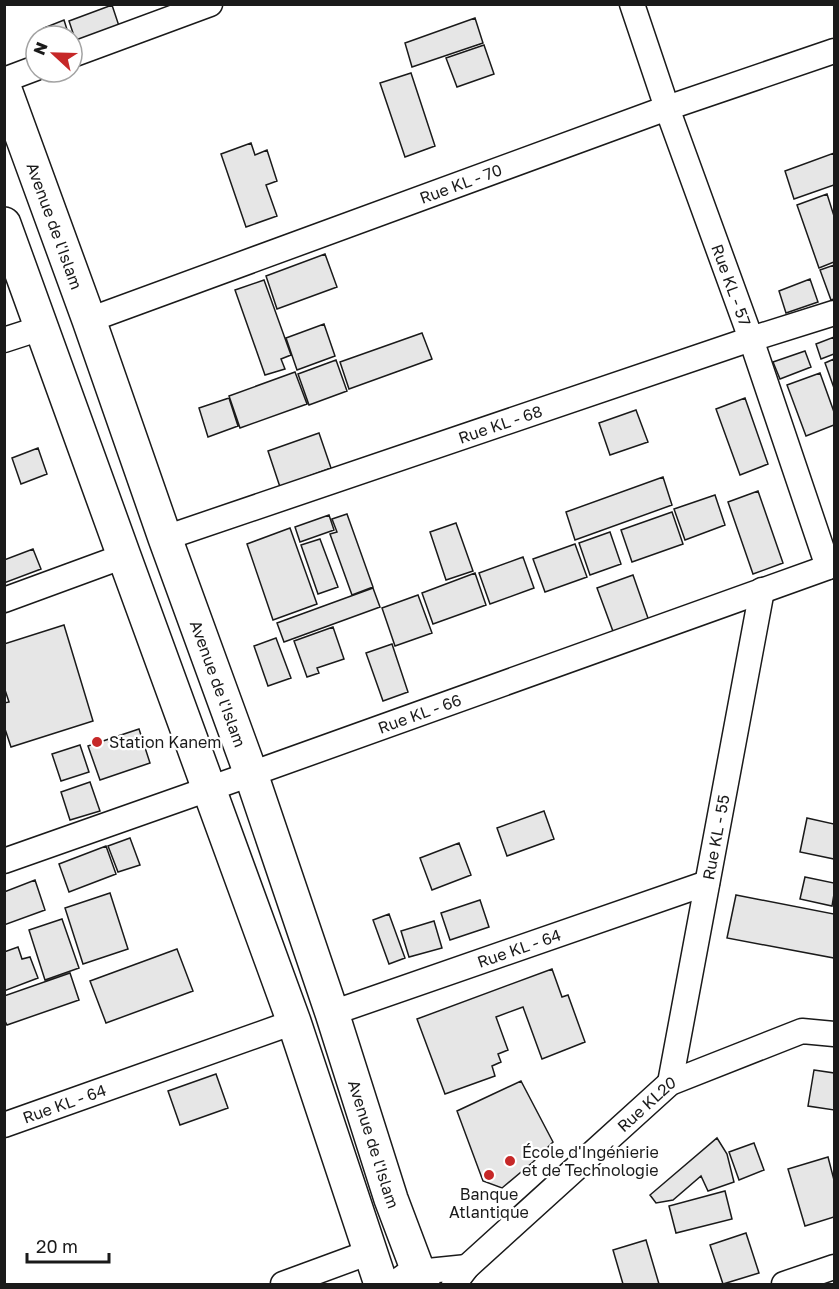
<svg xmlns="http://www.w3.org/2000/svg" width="839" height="1289" viewBox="0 0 839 1289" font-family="'Golos Text',sans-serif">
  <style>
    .building { fill: #e6e6e6; stroke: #1a1a1a; stroke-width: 1.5 }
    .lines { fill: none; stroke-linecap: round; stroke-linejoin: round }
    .minor-casing { stroke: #1a1a1a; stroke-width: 27 }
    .secondary-casing { stroke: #1a1a1a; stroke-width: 36 }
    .primary-casing { stroke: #1a1a1a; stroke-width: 36 }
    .minor { stroke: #fff; stroke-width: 24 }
    .secondary { stroke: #fff; stroke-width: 33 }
    .primary { stroke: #fff; stroke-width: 33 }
    .poi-dot { fill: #c62828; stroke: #fff; stroke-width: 2 }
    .labels { text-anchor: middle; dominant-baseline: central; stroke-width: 4.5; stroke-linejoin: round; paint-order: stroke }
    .street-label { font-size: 16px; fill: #1a1a1a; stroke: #fff }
    .poi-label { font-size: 16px; fill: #1a1a1a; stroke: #fff; text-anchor: start }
  </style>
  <rect width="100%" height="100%" fill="#fff"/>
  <path class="building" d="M112,5L119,26L76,42L69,21Z
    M475,18L483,43L412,67L405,43Z
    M64,20L69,36H46L44,28Z
    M484,45L494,74L457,87L446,58Z
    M411,73L435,146L405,157L380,83Z
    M251,143L255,155L267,150L277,181L266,185L277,216L246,227L221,154Z
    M834,153V185L794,199L785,171Z
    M827,194L834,216V262L819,268L797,205Z
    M325,254L337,287L277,309L266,276Z
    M834,265V299L831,300L820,270Z
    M810,279L818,302L786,313L779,291Z
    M264,280L291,355L281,359L285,369L265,375L235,290Z
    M324,324L335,356L297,370L286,338Z
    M422,333L432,359L349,389L340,362Z
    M834,337V354L821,359L816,344Z
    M805,351L811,367L780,379L773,362Z
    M834,359V388L825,363Z
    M336,360L347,391L309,405L298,374Z
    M295,372L307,404L240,428L229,396Z
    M820,373L834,412V425L806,436L787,385Z
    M229,398L238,426L208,437L199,408Z
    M745,398L768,464L740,475L716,409Z
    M636,410L648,442L610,455L599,423Z
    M319,433L331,468L280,487L268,451Z
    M38,448L47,474L21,484L12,458Z
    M663,477L672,505L575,540L566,512Z
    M758,491L783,563L753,574L728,502Z
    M715,495L725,525L685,540L674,509Z
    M672,512L683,544L632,562L621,530Z
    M347,514L373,587L352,595L330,534L337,532L332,519Z
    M329,515L334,530L300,542L295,527Z
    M456,523L473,571L446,580L430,532Z
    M290,528L317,604L273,620L247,544Z
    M610,532L621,564L590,575L579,543Z
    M320,539L338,587L318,594L301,545Z
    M575,544L587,577L545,592L533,559Z
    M33,549L41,569L4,583V560Z
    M523,557L534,588L490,604L479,573Z
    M475,573L486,605L433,624L422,593Z
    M633,575L649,621L614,634L597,588Z
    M373,588L380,607L284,642L277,623Z
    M418,595L432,633L395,646L382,608Z
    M64,625L93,721L11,747L4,726V703L9,702L4,687V644Z
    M333,627L344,659L317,668L319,673L307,677L294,641Z
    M276,638L291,678L268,686L254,646Z
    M392,644L408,692L383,701L366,653Z
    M139,729L150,763L100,780L88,746Z
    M80,745L89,772L61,781L52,754Z
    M90,782L100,811L70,820L61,792Z
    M544,811L554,839L507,856L497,828Z
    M807,818L834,824V859L800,852Z
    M130,838L140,865L118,872L108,846Z
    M459,843L471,875L432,890L420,858Z
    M106,846L116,874L69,892L59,864Z
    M805,877L834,883V894L832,906L800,899Z
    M35,880L45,910L4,925V892Z
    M110,893L128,949L83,964L65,908Z
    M736,895L834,914V958L727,938Z
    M480,900L489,927L450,940L441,913Z
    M389,914L405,958L389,964L373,920Z
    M62,919L79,968L45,980L29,930Z
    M434,921L442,948L409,957L401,931Z
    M18,947L22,959L30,957L38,978L4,991V952Z
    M177,949L193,991L106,1023L90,981Z
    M552,969L562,997L568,995L585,1042L542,1059L523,1007L496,1017L508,1050L498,1054L501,1062L492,1066L495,1076L445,1094L417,1019Z
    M70,973L79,1000L7,1025L4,1019V996Z
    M814,1070L834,1073V1110L808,1106Z
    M216,1074L228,1108L180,1125L168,1091Z
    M521,1081L553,1142L533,1162L502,1188L483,1181L457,1111Z
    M717,1138L727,1154L734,1182L708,1191L701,1176L673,1200L656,1203L650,1195Z
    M754,1143L764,1170L739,1180L729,1152Z
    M828,1157L834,1180V1217L805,1226L788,1169Z
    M725,1191L732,1219L676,1233L669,1206Z
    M746,1233L759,1273L723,1284L710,1245Z
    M646,1240L659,1284H623L613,1250Z"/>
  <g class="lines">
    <g class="minor-casing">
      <g id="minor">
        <path id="s1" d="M632,4L667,108L751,339L828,567"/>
        <path d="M72,55L210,4"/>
        <path d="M4,80L36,68"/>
        <path id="s2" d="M89,320L667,108L834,51"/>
        <path d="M4,340L41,328"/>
        <path id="s3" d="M165,538L751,339L834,313"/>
        <path d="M4,600L124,556"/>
        <path id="s4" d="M4,861L251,774L834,565"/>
        <path id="s5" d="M332,1013L707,883"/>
        <path id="s6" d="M670,1083L762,590"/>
        <path id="s7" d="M4,1125L294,1022"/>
        <path d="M418,1272L467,1267"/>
        <path d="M283,1284L370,1252"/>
        <path id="s8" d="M454,1284L467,1267L670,1083L802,1031L834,1034"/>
        <path d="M784,1284L834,1267"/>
      </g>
    </g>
    <g class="secondary-casing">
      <g id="secondary">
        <path id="s9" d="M4,87L89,320L165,538L251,774L332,1013L391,1199L423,1284"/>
        <path d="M4,224L124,556L294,1022L381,1284"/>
      </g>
    </g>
    <g class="primary-casing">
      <path id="primary" d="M401,1284L418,1272"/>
    </g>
    <use href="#minor" class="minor"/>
    <use href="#secondary" class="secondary"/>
    <use href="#primary" class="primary"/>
  </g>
  <g class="poi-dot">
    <circle cx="97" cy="742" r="6"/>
    <circle cx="510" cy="1161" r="6"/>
    <circle cx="489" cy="1175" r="6"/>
  </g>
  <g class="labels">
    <g class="street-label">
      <text stroke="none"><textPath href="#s2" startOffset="396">Rue KL - 70</textPath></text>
      <text stroke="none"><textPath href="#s9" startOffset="148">Avenue de l'Islam</textPath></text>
      <text stroke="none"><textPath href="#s1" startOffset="298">Rue KL - 57</textPath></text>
      <text stroke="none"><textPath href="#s3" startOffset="354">Rue KL - 68</textPath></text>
      <text stroke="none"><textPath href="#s9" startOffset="634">Avenue de l'Islam</textPath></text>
      <text stroke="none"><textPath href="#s4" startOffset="441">Rue KL - 66</textPath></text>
      <text stroke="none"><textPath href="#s6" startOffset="250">Rue KL - 55</textPath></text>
      <text stroke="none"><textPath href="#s5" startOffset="198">Rue KL - 64</textPath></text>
      <text stroke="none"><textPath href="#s7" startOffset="64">Rue KL - 64</textPath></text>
      <text stroke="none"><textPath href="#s8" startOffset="264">Rue KL20</textPath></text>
      <text stroke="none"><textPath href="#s9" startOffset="1120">Avenue de l'Islam</textPath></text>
    </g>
    <g class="poi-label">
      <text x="109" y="742">Station Kanem</text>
      <text x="522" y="1152">École d'Ingénierie<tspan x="522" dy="18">et de Technologie</tspan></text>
      <text x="489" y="1194" text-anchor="middle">Banque<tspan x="489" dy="18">Atlantique</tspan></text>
    </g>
  </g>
  <rect width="839" height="1289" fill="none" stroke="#1a1a1a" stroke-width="12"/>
  <g transform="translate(54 54) rotate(292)"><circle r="28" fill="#ffffff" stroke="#a3a3a3" stroke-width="1.5"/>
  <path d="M0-4.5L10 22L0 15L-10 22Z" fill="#c62828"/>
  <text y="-9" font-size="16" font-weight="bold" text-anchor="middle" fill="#1a1a1a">N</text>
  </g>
  <path d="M27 1253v9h82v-9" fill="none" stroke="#1a1a1a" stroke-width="3"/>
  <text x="36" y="1253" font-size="18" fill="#1a1a1a" stroke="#ffffff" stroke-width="4.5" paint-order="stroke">20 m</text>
</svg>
